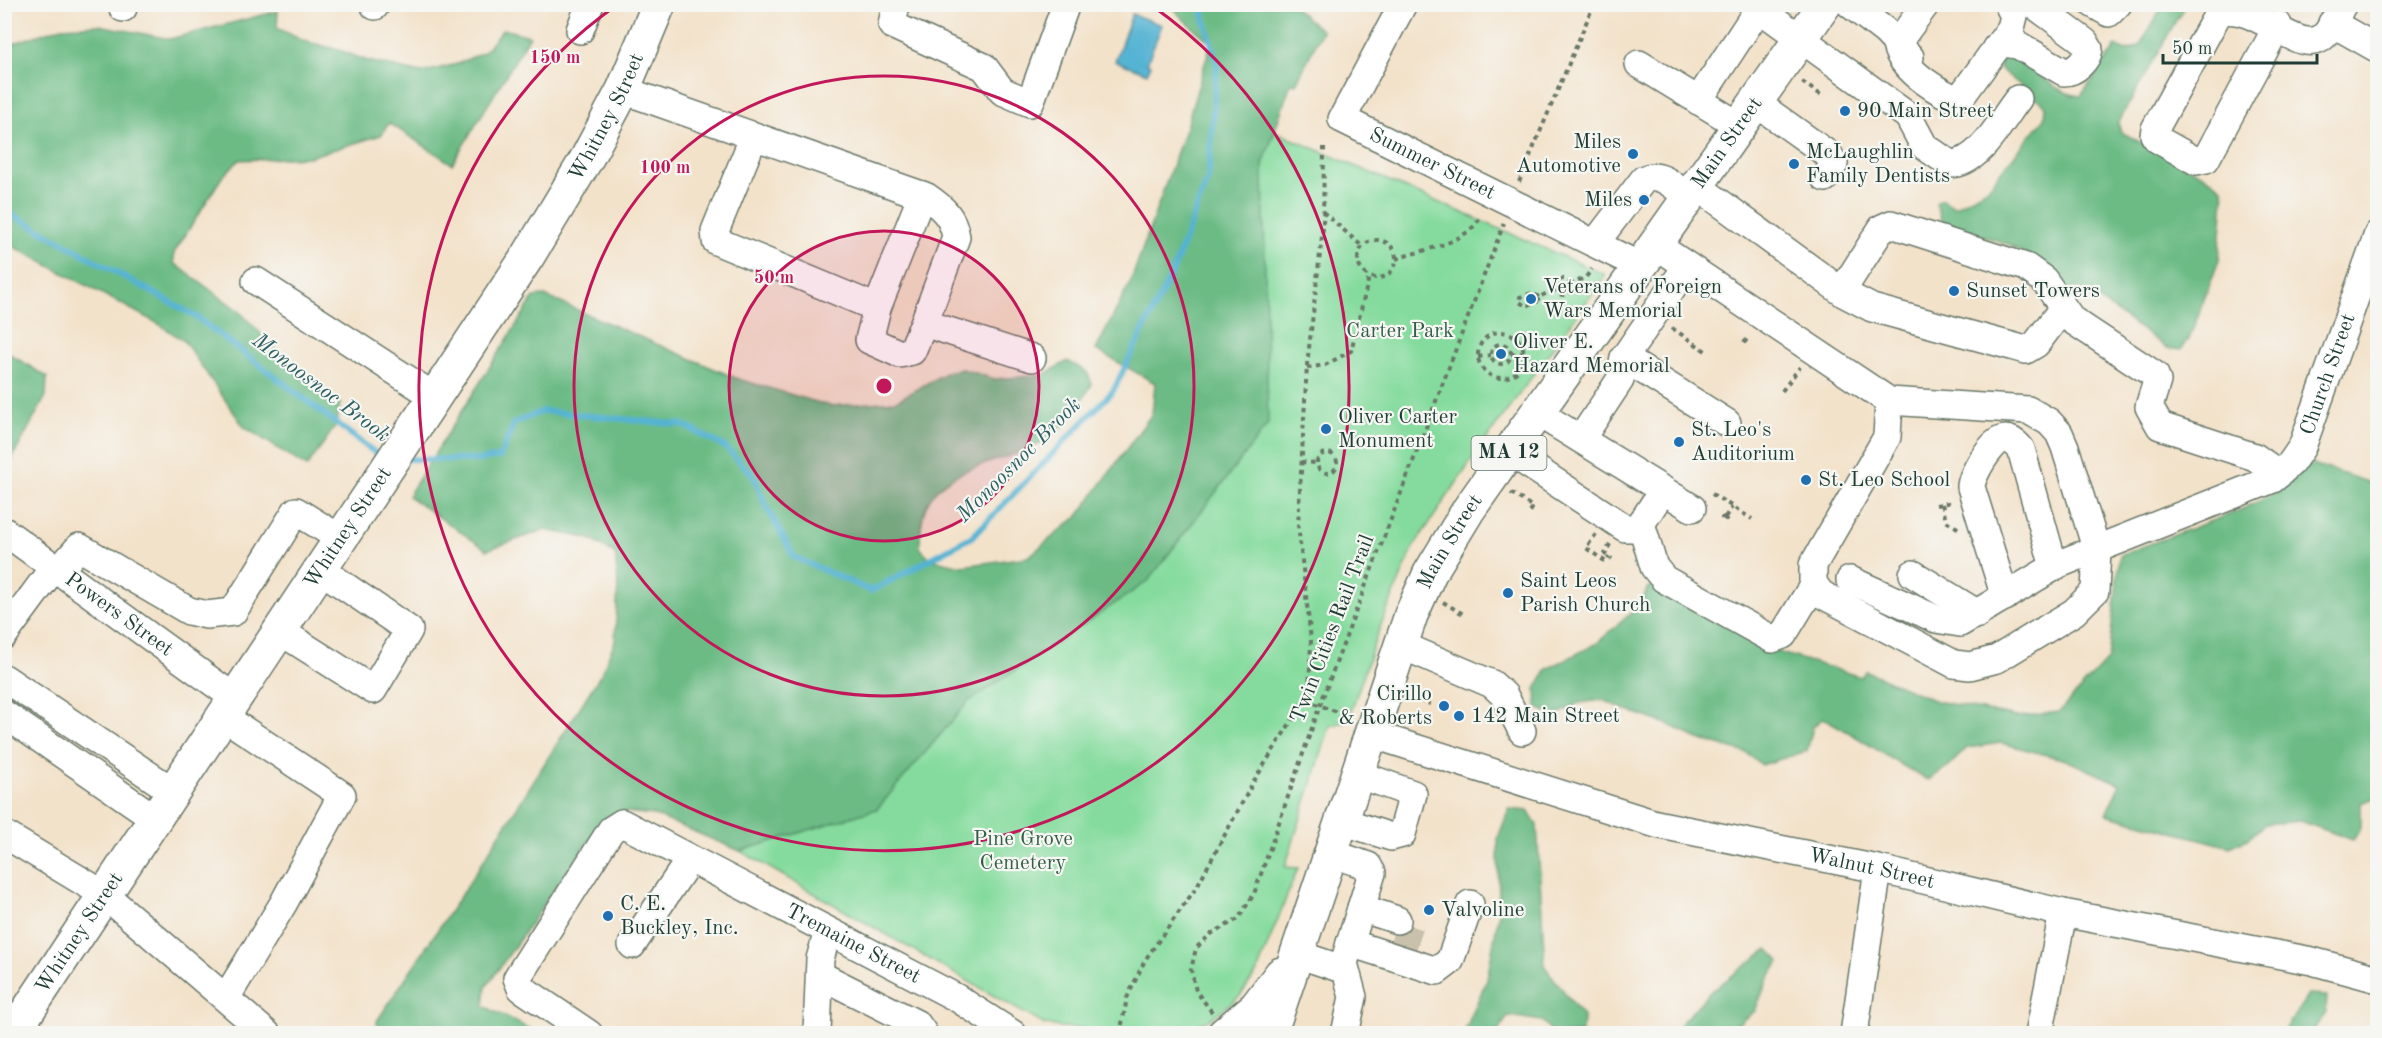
<svg xmlns="http://www.w3.org/2000/svg" width="2382" height="1038" viewBox="0 0 2382 1038" font-family="'Old Standard TT',serif">
  <style>
    .green { fill: #85db9e; stroke: #528c69; stroke-width: 1.5 }
    .forest { fill: #6cbb85; stroke: #467c5c; stroke-width: 1.5 }
    .water { fill: #55b3d3; stroke: #3a7884; stroke-width: 1.5 }
    .lines { fill: none; stroke-linecap: round; stroke-linejoin: round }
    .stream { stroke: #55b3d3; stroke-width: 6 }
    .minor-tunnel { stroke: #c9c1ac; stroke-width: 27; stroke-dasharray: 27 14; stroke-linecap: butt }
    .minor-casing { stroke: #697768; stroke-width: 30 }
    .major-casing { stroke: #697768; stroke-width: 36 }
    .path { stroke: #697768; stroke-width: 4; stroke-dasharray: 4.5 4.5; stroke-linecap: butt }
    .minor { stroke: #fff; stroke-width: 27 }
    .major { stroke: #fff; stroke-width: 33 }
    .ring { fill: none; stroke: #c2185b; stroke-width: 3 }
    .poi-dot { fill: #1f6fb2; stroke: #f6f6f2; stroke-width: 2 }
    .labels { text-anchor: middle; dominant-baseline: central; stroke-width: 4.5; stroke-linejoin: round; paint-order: stroke }
    .shield { fill: #f6f6f2; stroke: #60746d; stroke-width: 1.5 }
    .shield-label { font-size: 20px; font-weight: bold; fill: #1f3d34 }
    .poi-label { font-size: 21px; fill: #1f3d34; stroke: #f6f6f2; text-anchor: start }
    .street-label { font-size: 21px; fill: #1f3d34; stroke: #f6f6f2 }
    .park-label { font-size: 21px; fill: #335d49; stroke: #f6f6f2 }
    .water-label { font-size: 22px; font-style: italic; fill: #2f6064; stroke: #f6f6f2 }
    .centre { fill: #c2185b; stroke: #f6f6f2; stroke-width: 3 }
    .ring-label { font-size: 18px; text-anchor: middle; font-weight: bold; fill: #c2185b; stroke: #f6f6f2; stroke-width: 4.5; stroke-linejoin: round; paint-order: stroke }
  </style>
  <rect width="100%" height="100%" fill="#f6f6f2"/>
  <filter id="ink" filterUnits="userSpaceOnUse"><feTurbulence type="fractalNoise" baseFrequency=".0167" numOctaves="2"/><feDisplacementMap in="SourceGraphic" scale="12" xChannelSelector="R" yChannelSelector="G"/><feConvolveMatrix kernelMatrix="1 2 1 2 8 2 1 2 1" color-interpolation-filters="sRGB"/></filter>
  <filter id="wash" filterUnits="userSpaceOnUse"><feTurbulence type="fractalNoise" baseFrequency=".008" numOctaves="4" result="noise"/><feDisplacementMap in="SourceGraphic" scale="24" xChannelSelector="R" yChannelSelector="G"/><feGaussianBlur stdDeviation="1.35" result="paint"/><feColorMatrix in="noise" values="0 0 0 0 0 0 0 0 0 0 0 0 0 0 0 0 0 1.4 0 .05"/><feComposite in="paint" operator="in"/></filter>
  <g filter="url(#wash)">
    <rect width="100%" height="100%" fill="#f3e2ca"/>
    <path class="green" d="M1274,131L1606,275L1480,448L1414,546L1378,632L1351,712L1346,721L1330,726L1285,867L1298,868L1257,972L1240,996L1209,1020L1173,1034L1117,1033L1045,1025L740,851L877,808L968,702L1148,581L1263,164Z"/>
    <path class="forest" d="M1171,5H1292L1322,31L1296,84L1291,83L1263,164L1268,424L1158,568L1148,581L968,702L877,809L740,851L654,815L625,812L605,818L486,987L484,1006L538,1033H378L377,1021L473,877L601,674L615,641L618,584L615,553L588,538L544,530L487,550L408,496L534,297L545,296L738,379L830,406L896,401L947,372L962,369L995,379L1043,375L1068,361L1087,372L1092,384C1075,412 1063,432 1034,447C1025,452 1013,454 1003,458C949,475 919,485 920,548L931,559L962,566L1028,557L1078,516L1152,414L1155,383L1096,350L1131,281L1186,127L1211,43L1182,18Z
      M2163,5H2185L2118,123L2121,132L2212,180L2222,188L2224,197L2219,260L2190,337L2181,350L2167,348L2088,292L2077,288L2065,290L2047,268L2010,245L1942,222L1936,203L1942,199L1954,207L1987,189L2045,118L2046,106L1999,68L2004,55C2033,61 2051,94 2081,96L2116,46L2126,51L2139,47Z
      M278,11L277,28L304,41L336,49L368,61L421,73L457,64L484,52L503,29L530,36L452,164L389,123L381,135L309,157L239,160L222,177L174,253V263L239,311L301,375L340,403L337,424L307,467L244,427L184,341L157,323L5,242V46L62,27L99,25L170,39Z
      M5,351L47,377L46,396L5,472Z
      M2313,464L2377,485V797L2361,803V828L2353,840L2300,821L2265,824L2249,838L2230,847L2106,814L2120,784L2066,760L2001,743L1967,748L1947,768L1928,780C1892,761 1860,737 1823,718L1813,727L1807,751L1762,765L1746,753L1698,739L1667,724L1623,709L1603,700L1579,703L1555,716L1537,708L1536,689L1547,669L1596,644L1640,605L1648,587L1661,585L1781,653L1861,677L1866,671L1936,701L2017,717L2059,712L2108,659L2120,555L2238,511L2280,491L2297,472Z
      M1509,809L1528,811L1537,825L1545,967L1583,1016L1582,1033H1553L1542,1021L1508,1016L1497,1033H1464L1487,979L1499,912L1498,838Z
      M1768,949L1780,961L1767,981L1755,1011L1725,1033H1672L1710,992Z
      M2308,995L2327,996L2326,1013L2312,1033H2283Z"/>
    <path class="water" d="M1132,14L1162,25L1147,63L1151,65L1147,73L1115,61Z"/>
    <g class="lines">
      <path class="stream" d="M4,210L195,316L382,458
        M406,459L480,460L500,457L514,423L543,411L683,425L725,447L753,475L766,506L794,557L871,591L973,536L1113,391L1172,273L1208,178L1217,64L1200,4"/>
    </g>
  </g>
  <g filter="url(#ink)">
    <g class="lines">
      <path class="minor-tunnel" d="M1393,934L1430,946"/>
      <g class="minor-casing">
        <g id="minor">
          <path d="M896,4L892,25L984,67L1002,91L1030,103L1066,4"/>
          <path id="s1" d="M1403,4L1342,119L1640,266"/>
          <path d="M1753,4L1908,116L1924,146L1950,164C1980,164 2001,120 2018,99"/>
          <path d="M1850,4L1885,31L1910,57"/>
          <path d="M1926,4L1896,45C1901,68 1932,88 1953,98L1963,94L2011,28L2014,16L2008,4"/>
          <path d="M2093,4L2109,13L2118,4"/>
          <path d="M375,6V4"/>
          <path d="M123,8L124,4"/>
          <path d="M2332,23L2378,49"/>
          <path d="M2278,25L2206,159L2196,161L2157,139L2154,135L2155,129L2219,12C2254,0 2300,59 2324,36C2332,29 2337,14 2343,4"/>
          <path d="M580,30L590,4"/>
          <path d="M1996,48L2003,43L2018,45L2064,72C2076,72 2087,60 2089,49L2085,42L2033,4"/>
          <path d="M1639,64L1740,126"/>
          <path d="M623,90L927,197C943,208 953,217 956,237L924,323L1032,358"/>
          <path d="M1698,101L1759,8"/>
          <path d="M1756,103L1829,155L1834,164L1825,178"/>
          <path d="M754,136L715,231L716,241L877,308L922,195"/>
          <path d="M1697,186L1845,294L1872,308L2026,350L2036,344L2063,308"/>
          <path d="M1596,242L1644,179C1661,171 1676,188 1689,198"/>
          <path d="M1656,245L1889,401L2028,410L2049,422L2059,433L2065,447L2097,551L2095,591L2074,612L1997,659L1970,666L1954,664L1821,594L1813,583V565L1887,437L1889,401"/>
          <path d="M256,281L435,397"/>
          <path d="M1842,291L1882,228L1891,224L2026,267L2044,280L2072,320L2155,375L2157,381L2149,407L2160,426L2255,457L2279,474"/>
          <path d="M877,308L869,340L900,354L912,351L924,323"/>
          <path d="M1624,358L1727,423"/>
          <path d="M1538,413L1692,508"/>
          <path d="M1581,439L1620,380L1624,358L1687,266"/>
          <path d="M1510,452L1625,528H1635L1641,524L1663,490"/>
          <path d="M1641,523L1654,567L1664,579L1772,639L1783,635L1814,584"/>
          <path id="s2" d="M4,531L236,699"/>
          <path d="M59,570L79,547L189,611L207,615L233,612L296,511L341,539"/>
          <path d="M1913,574L1978,614"/>
          <path id="s3" d="M1850,580L1936,619L1960,623L2059,564L2273,479L2291,463L2302,447L2378,234"/>
          <path d="M2005,597L1971,487C1971,476 1990,444 2001,440C2009,437 2016,443 2021,449L2054,567"/>
          <path d="M280,631L373,690L409,630L321,570"/>
          <path d="M4,635L54,567"/>
          <path d="M1401,645L1492,684L1504,695L1522,731"/>
          <path d="M4,678L174,792"/>
          <path d="M4,714L156,819"/>
          <path d="M224,717L342,795L283,904L226,998"/>
          <path id="s4" d="M1371,734L1656,824L1878,869L2063,913L2312,961L2378,979"/>
          <path d="M1342,821L1391,837L1402,834L1413,794L1358,774"/>
          <path d="M4,834L105,895L267,1034"/>
          <path d="M1331,853L1368,866L1372,873L1344,963L1353,997L1345,1034"/>
          <path d="M1361,908L1397,920"/>
          <path d="M1350,943L1437,971L1450,961L1470,904"/>
          <path d="M632,945L690,859"/>
          <path d="M1297,954L1345,970"/>
          <path d="M820,975L917,1024L924,1034"/>
          <path d="M817,1033L820,959L828,931"/>
          <path id="s5" d="M589,1034L521,988L517,978L611,830L622,823L957,998L1013,1034"/>
          <path d="M1854,1034L1878,869"/>
          <path d="M2039,1034L2063,913"/>
        </g>
      </g>
      <g class="major-casing">
        <g id="major">
          <path id="s6" d="M8,1034L25,1015L528,256L587,158L623,90L659,4"/>
          <path d="M1224,1034L1256,1007L1281,974"/>
          <path id="s7" d="M1270,1034L1411,615L1430,573L1469,509L1825,4"/>
        </g>
      </g>
      <path class="path" d="M1802,82L1821,95
        M1519,182L1594,4
        M1323,212L1363,247
        M1358 259a19 19 0 1 1 38 0a19 19 0 1 1-38 0Z
        M1396,259C1424,249 1467,244 1481,216
        M1555 287a8 8 0 1 1 16 0a8 8 0 1 1-16 0Z
        M1570,285L1586,277L1592,269
        M1539,297L1532,293L1520,297L1519,302L1526,306L1537,302L1539,297L1556,289
        M1672,328L1707,352
        M1478 355a23 23 0 1 1 46 0a23 23 0 1 1-46 0Z
        M1744,343L1748,338
        M1491 354a10 10 0 1 1 20 0a10 10 0 1 1-20 0Z
        M1511,354L1524,353
        M1478,357L1491,355
        M1307,368L1325,365L1351,351L1369,277
        M1782,391L1800,367
        M1317 463a10 10 0 1 1 20 0a10 10 0 1 1-20 0Z
        M1301,462L1316,463
        M1511,493L1533,507L1528,515
        M1712,494L1752,519
        M1942,504L1946,521L1961,530
        M1936,505L1953,502
        M1724,517L1726,520L1723,521L1722,518Z
        M1725,517L1732,507
        M1596,534L1586,548L1606,562L1609,557
        M1610,544L1605,554L1612,559
        M1443,602L1463,614
        M1411,697L1430,704
        M1306,700L1350,717
        M1212,1012L1196,991L1191,970L1196,948L1211,934L1238,919L1254,894L1320,705L1504,223
        M1120,1034L1127,998L1145,960L1196,888L1254,781L1309,693L1311,640L1298,525L1307,365L1323,228L1324,147"/>
      <use href="#minor" class="minor"/>
      <use href="#major" class="major"/>
    </g>
  </g>
  <circle cx="884" cy="386" r="155" fill="#c2185b" fill-opacity=".12"/>
  <g class="ring">
    <circle cx="884" cy="386" r="155"/>
    <circle cx="884" cy="386" r="310"/>
    <path d="M1151 5A465 465 0 1 1 617 5"/>
  </g>
  <g class="poi-dot">
    <circle cx="1845" cy="111" r="6"/>
    <circle cx="1633" cy="154" r="6"/>
    <circle cx="1794" cy="164" r="6"/>
    <circle cx="1644" cy="200" r="6"/>
    <circle cx="1954" cy="291" r="6"/>
    <circle cx="1531" cy="299" r="6"/>
    <circle cx="1501" cy="354" r="6"/>
    <circle cx="1326" cy="429" r="6"/>
    <circle cx="1679" cy="442" r="6"/>
    <circle cx="1806" cy="480" r="6"/>
    <circle cx="1508" cy="593" r="6"/>
    <circle cx="1444" cy="706" r="6"/>
    <circle cx="1459" cy="716" r="6"/>
    <circle cx="1429" cy="910" r="6"/>
    <circle cx="608" cy="916" r="6"/>
  </g>
  <g class="labels">
    <rect class="shield" x="1471.5" y="436" width="75" height="34" rx="4.5"/>
    <g class="shield-label">
      <text x="1509" y="453">MA 12</text>
    </g>
    <g class="poi-label">
      <text x="1857" y="111">90 Main Street</text>
      <text x="1621" y="142" text-anchor="end">Miles<tspan x="1621" dy="24">Automotive</tspan></text>
      <text x="1806" y="152">McLaughlin<tspan x="1806" dy="24">Family Dentists</tspan></text>
      <text x="1632" y="200" text-anchor="end">Miles</text>
      <text x="1543" y="287">Veterans of Foreign<tspan x="1543" dy="24">Wars Memorial</tspan></text>
      <text x="1966" y="291">Sunset Towers</text>
      <text x="1513" y="342">Oliver E.<tspan x="1513" dy="24">Hazard Memorial</tspan></text>
      <text x="1338" y="417">Oliver Carter<tspan x="1338" dy="24">Monument</tspan></text>
      <text x="1691" y="430">St. Leo's<tspan x="1691" dy="24">Auditorium</tspan></text>
      <text x="1818" y="480">St. Leo School</text>
      <text x="1520" y="581">Saint Leos<tspan x="1520" dy="24">Parish Church</tspan></text>
      <text x="1432" y="694" text-anchor="end">Cirillo<tspan x="1432" dy="24">&amp; Roberts</tspan></text>
      <text x="1471" y="716">142 Main Street</text>
      <text x="620" y="904">C. E.<tspan x="620" dy="24">Buckley, Inc.</tspan></text>
      <text x="1441" y="910">Valvoline</text>
    </g>
    <g class="street-label">
      <text stroke="none"><textPath href="#s6" startOffset="1096">Whitney Street</textPath></text>
      <text stroke="none"><textPath href="#s7" startOffset="1011">Main Street</textPath></text>
      <text stroke="none"><textPath href="#s1" startOffset="231">Summer Street</textPath></text>
      <text stroke="none"><textPath href="#s3" startOffset="585">Church Street</textPath></text>
      <text stroke="none"><textPath href="#s6" startOffset="610">Whitney Street</textPath></text>
      <text stroke="none"><textPath href="#s7" startOffset="525">Main Street</textPath></text>
      <text stroke="none"><textPath href="#s2" startOffset="142">Powers Street</textPath></text>
      <text transform="translate(1333 629) rotate(-69)">Twin Cities Rail Trail</text>
      <text stroke="none"><textPath href="#s4" startOffset="519">Walnut Street</textPath></text>
      <text stroke="none"><textPath href="#s6" startOffset="124">Whitney Street</textPath></text>
      <text stroke="none"><textPath href="#s5" startOffset="542">Tremaine Street</textPath></text>
    </g>
    <g class="park-label">
      <text x="1400" y="331">Carter Park</text>
      <text x="1023" y="839">Pine Grove<tspan x="1023" dy="24">Cemetery</tspan></text>
    </g>
    <g class="water-label">
      <text transform="translate(321 388) rotate(37)">Monoosnoc Brook</text>
      <text transform="translate(1019 460) rotate(-45)">Monoosnoc Brook</text>
    </g>
  </g>
  <circle cx="884" cy="386" r="9" class="centre"/>
  <g class="ring-label">
    <text x="555" y="63">150 m</text>
    <text x="665" y="173">100 m</text>
    <text x="774" y="283">50 m</text>
  </g>
  <rect width="2382" height="1038" fill="none" stroke="#f6f6f2" stroke-width="24"/>
  <path d="M2163 54v9h154v-9" fill="none" stroke="#1f3d34" stroke-width="3"/>
  <text x="2172" y="54" font-size="18" fill="#1f3d34" stroke="#f6f6f2" stroke-width="4.5" paint-order="stroke">50 m</text>
</svg>
